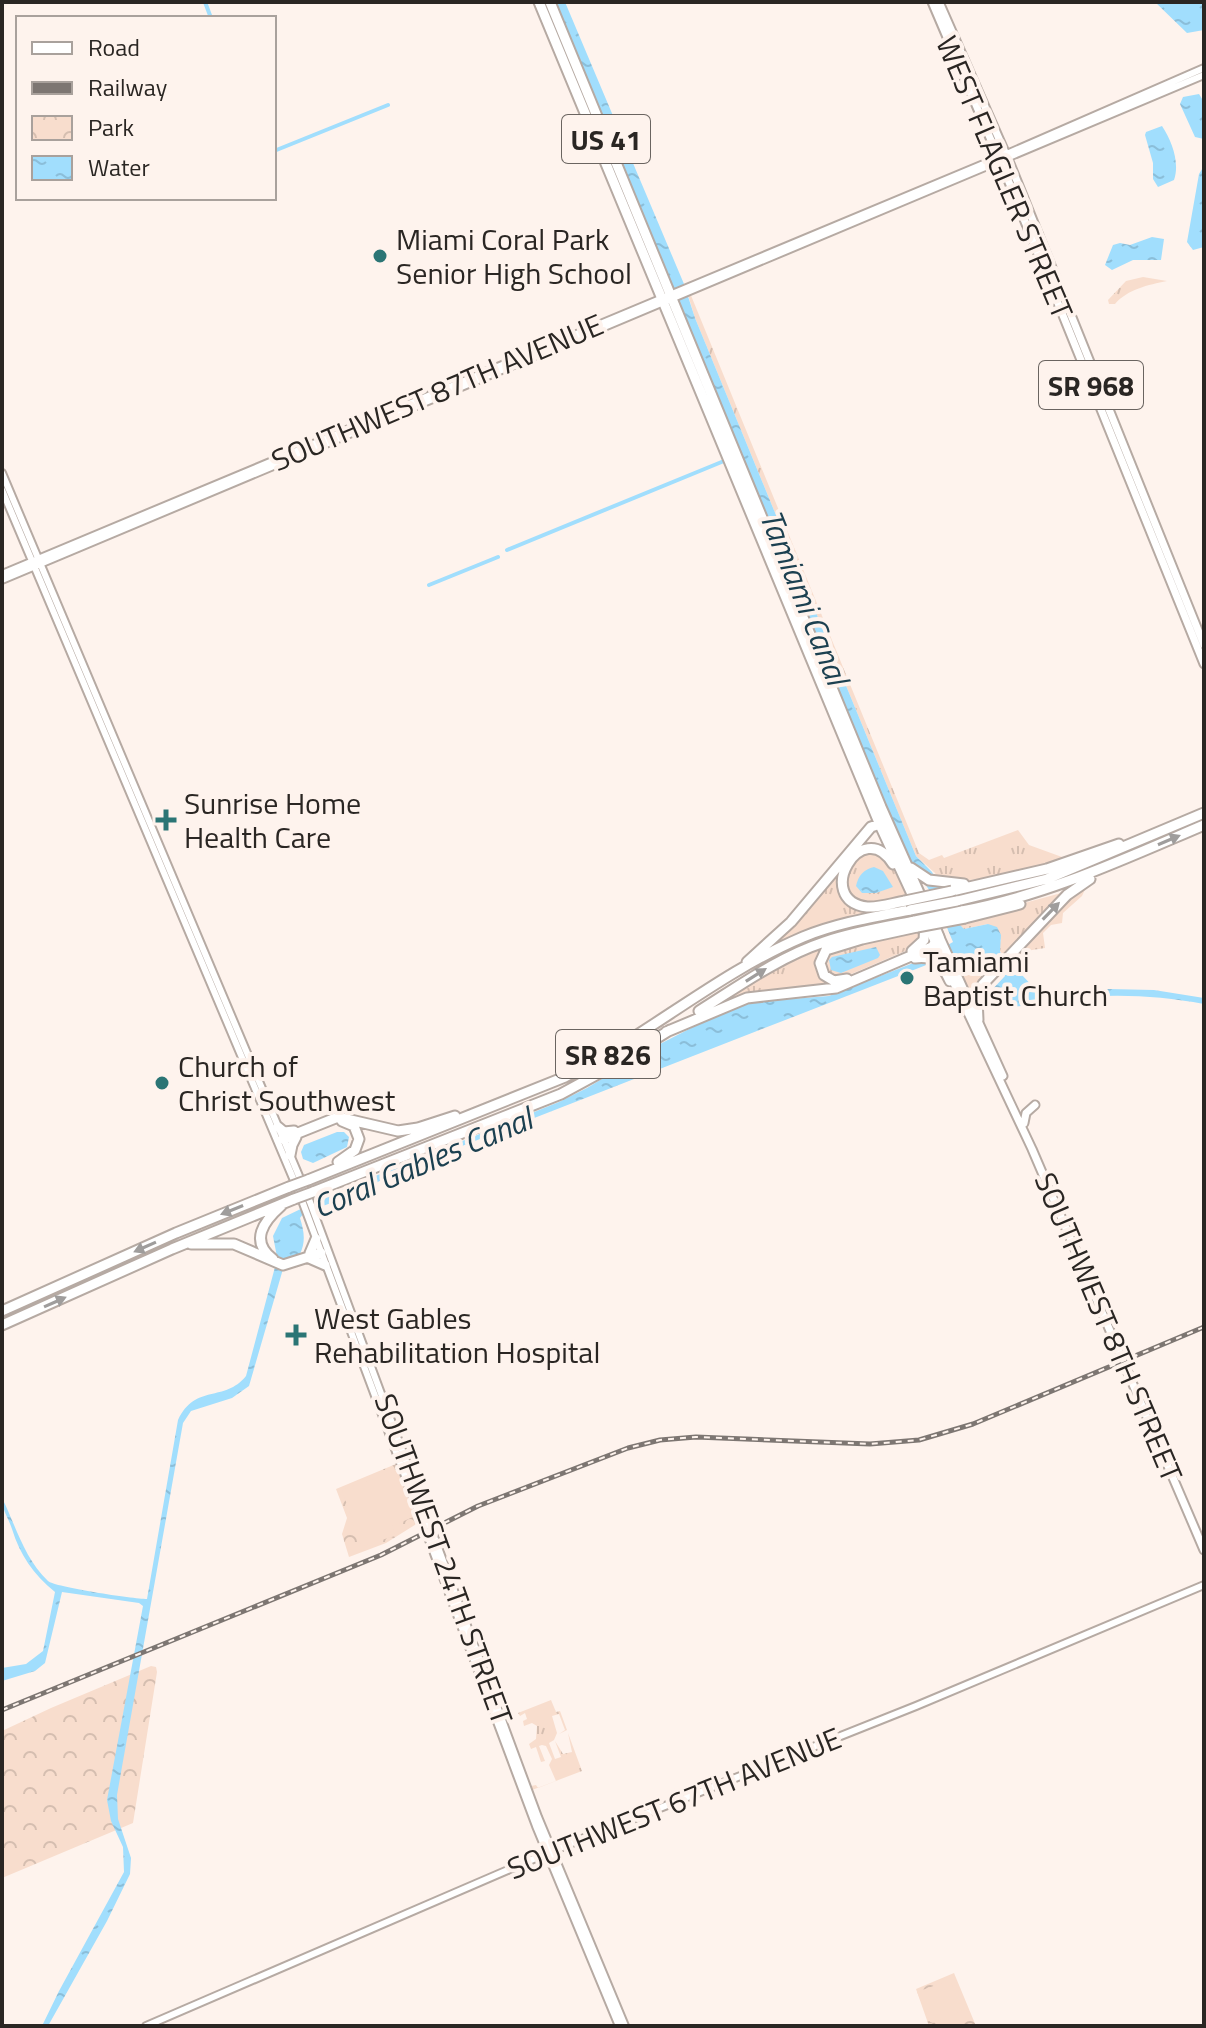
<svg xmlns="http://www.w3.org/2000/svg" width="1206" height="2028" viewBox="0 0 1206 2028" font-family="'Titillium Web',sans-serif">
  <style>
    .grass { fill: url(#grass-tufts) }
    .park { fill: url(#park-crowns) }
    .pitch { fill: #f8ddcd }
    .water { fill: url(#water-ripples) }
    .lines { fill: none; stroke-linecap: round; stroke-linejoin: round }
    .canal { stroke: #a1defd; stroke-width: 4 }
    .secondary-casing { stroke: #b6aaa3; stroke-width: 10 }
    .primary-casing { stroke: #b6aaa3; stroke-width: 11 }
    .highway-casing { stroke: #b6aaa3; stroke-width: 13 }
    .secondary { stroke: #fff; stroke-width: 6 }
    .primary { stroke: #fff; stroke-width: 7 }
    .highway { stroke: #fff; stroke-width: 9 }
    .rail-casing { stroke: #7d7672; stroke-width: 5 }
    .rail { stroke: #fef3ed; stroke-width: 2; stroke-dasharray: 6; stroke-linecap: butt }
    .highway-bridge-casing { stroke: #b6aaa3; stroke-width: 13; stroke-linecap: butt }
    .highway-bridge { stroke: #fff; stroke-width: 9 }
    .oneway { fill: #9f9d9c }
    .poi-dot { fill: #2b7575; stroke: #fef3ed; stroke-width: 3 }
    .labels { text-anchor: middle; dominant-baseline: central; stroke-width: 8; stroke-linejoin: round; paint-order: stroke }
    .shield { fill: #fef3ed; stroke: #6a6460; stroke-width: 2 }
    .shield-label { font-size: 28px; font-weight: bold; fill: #2a2623 }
    .street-label { font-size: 30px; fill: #2a2623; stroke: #fef3ed }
    .poi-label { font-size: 30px; fill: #2a2623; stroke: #fef3ed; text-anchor: start }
    .water-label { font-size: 32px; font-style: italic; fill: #1c4050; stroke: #fef3ed }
  </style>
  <defs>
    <pattern id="grass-tufts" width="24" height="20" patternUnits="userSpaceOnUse" patternTransform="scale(2)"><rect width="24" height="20" fill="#f8ddcd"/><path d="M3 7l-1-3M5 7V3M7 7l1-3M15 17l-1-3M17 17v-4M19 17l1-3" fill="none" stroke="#d5beb0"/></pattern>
    <pattern id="park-crowns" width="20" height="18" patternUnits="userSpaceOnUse" patternTransform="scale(2)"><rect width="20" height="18" fill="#f8ddcd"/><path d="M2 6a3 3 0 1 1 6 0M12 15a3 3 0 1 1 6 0" fill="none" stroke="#d5beb0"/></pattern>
    <pattern id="water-ripples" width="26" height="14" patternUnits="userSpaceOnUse" patternTransform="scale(2)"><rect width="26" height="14" fill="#a1defd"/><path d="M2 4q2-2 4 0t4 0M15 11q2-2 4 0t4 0" fill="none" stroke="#8bbed9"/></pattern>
  </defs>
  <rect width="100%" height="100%" fill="#fef3ed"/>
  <path class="grass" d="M1143,277L1167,281C1148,285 1128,289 1115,304H1109L1108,300L1126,281Z
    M690,293L919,853L929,860L942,855L944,858L1018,830L1029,845L1062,857L1063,860L1001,877L948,882L947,890L962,920L1065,892L1005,957L998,949L1001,940L988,924L964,929L960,926L935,873L916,856L695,318L688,295Z
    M872,852L889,861L907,893L904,899L873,905L856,900L845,885L853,859Z
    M843,863L840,878L856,905L907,904L825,923L762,951Z
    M1088,883L1082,896L1063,913L1062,923L1051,925L1043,933L1045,948L1026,951L1014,965L1008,960L1069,896Z
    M918,929L924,935L910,949L842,978L837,979L825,972L824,956L827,952Z
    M827,946L821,953L833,986L720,1003L776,969Z
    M952,955H963C972,965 975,961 988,959L996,966L975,1002Z
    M551,1700L556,1712L560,1711L567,1730L559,1734L565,1730L559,1714L552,1716L557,1733L554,1740L549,1743L555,1759L561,1757L555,1741L563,1754L572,1752L568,1733L582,1771L532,1790L531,1786L536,1785L538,1788L556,1781L549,1765L552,1759L546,1746L542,1745L539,1746L545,1761L541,1762L536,1747L531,1749L529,1744L536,1739L537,1726L532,1723L524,1726L523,1721L527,1719L525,1713L520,1716L518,1713Z"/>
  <path class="park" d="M396,1464L418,1523L386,1543L349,1557L342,1534L347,1518L336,1489Z
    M151,1666L156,1667L157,1672L133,1823L2,1878V1731L51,1708Z
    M954,1973L976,2026H929L916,1989Z"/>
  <path class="pitch" d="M395,1471L413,1517L395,1525L392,1524L395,1536L361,1546L342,1490Z
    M947,1981L951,1983L962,2011L933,2023L930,2022L917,1992Z"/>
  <path class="water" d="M556,2H565L684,284L695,318L916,856L932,872L959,924L964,929L988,924L997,927L1001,935L1000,952L1039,993L1108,989L1154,990L1204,998V1004C1163,996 1123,994 1081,997C1049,1000 1022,1010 990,1006L987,1003L989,993L1005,976L1004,973L988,959L973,964L963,955H952L393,1173L366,1189L303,1214L300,1218C304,1231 306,1241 300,1254L286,1259L283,1269L249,1386L232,1398L191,1411L183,1423L117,1795L118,1819L131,1858L130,1874L107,1921L48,2026H42L59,1991L124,1872L123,1847L111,1821L107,1800L143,1606L139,1603L62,1592L45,1663L35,1671L2,1681V1668L26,1664L43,1651L55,1592C33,1574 20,1555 12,1529C8,1517 2,1510 2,1498C16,1526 24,1558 48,1581C54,1587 134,1599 147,1599L178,1420C196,1383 224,1403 246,1376L275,1267L277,1257L273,1236L282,1218L338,1191L559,1102L587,1088L660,1044L734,1006L752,1002L829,996L921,960L953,942L935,899L908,858L893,824Z
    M1155,2H1204V30L1187,33Z
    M1199,94L1204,102V139L1195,137L1180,104L1183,97Z
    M1162,126C1172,141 1180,163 1174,180L1158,187L1153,179V163L1145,135L1146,132Z
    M1204,166V247L1193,250L1187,242L1199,174Z
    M1152,237L1164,239L1161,260H1133L1112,270L1105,265L1113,245L1120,243L1130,245Z
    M874,867L883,871L893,887L876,893H862L856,886C858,876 864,869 874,867Z
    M876,947L880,955L878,958L841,973L831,970L829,960L832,957Z
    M337,1132H344L349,1137L347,1147L313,1163L303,1159L301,1152L304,1145Z"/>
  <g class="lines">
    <path class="canal" d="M205,2L211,18
      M274,151L388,105
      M507,550L724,461
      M429,585L498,557"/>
    <g class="secondary-casing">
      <path id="secondary" d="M2,473L310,1202L538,1817L625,2026
        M2,490L298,1190L536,1826L619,2026
        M2,574L993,160L1204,68
        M2,580L1204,75
        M146,2026L552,1851L916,1706L1204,1585"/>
    </g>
    <g class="primary-casing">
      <path id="primary" d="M932,2L1011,187L1204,664
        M939,2L1011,166L1204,645
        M926,924L1032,1149L1204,1550
        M939,935L1003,1076
        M1024,1123L1026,1113L1035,1105"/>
    </g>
    <g class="highway-casing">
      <path id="highway" d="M539,2L880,825L925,922L924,940L912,951
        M550,2L881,807L924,904
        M893,864C862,814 812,900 867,907C879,908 893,903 905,901
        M911,868L929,880L964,884
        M952,891L1047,869L1119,844
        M957,901L1047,879L1204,813
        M962,911C1047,895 1124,859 1204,825
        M965,918L1020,904
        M915,958C934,955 942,964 950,981
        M747,962L791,922L871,827L877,825L884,827
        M847,979L834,981L824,975L820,963L826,950L862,939L917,927
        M699,1011C739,986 779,957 824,942C853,932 884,927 915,921
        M978,1020L977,998L983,984L1067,895L1090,879
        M666,1032L747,998L836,988L932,947L939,937L931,917
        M278,1127L284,1132L294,1131
        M283,1139L338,1117L398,1131L418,1128L455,1116
        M290,1155L292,1145L296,1137
        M338,1162L355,1150L359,1139L354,1126L342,1121
        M308,1180L565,1077C647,1036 718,973 803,937C837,923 874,917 910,910
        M313,1192L561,1094L607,1069L670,1030
        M191,1244H234L283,1265L321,1253
        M310,1253L316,1239
        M309,1258L325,1265
        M273,1259C249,1241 264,1221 281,1206
        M2,1311L176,1233L289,1187
        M2,1325L172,1249L294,1199"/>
    </g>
    <use href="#secondary" class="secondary"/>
    <use href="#primary" class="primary"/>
    <use href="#highway" class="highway"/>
    <g class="rail-casing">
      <path id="rail" d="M2,1710L381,1555L478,1506L628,1448L660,1440L696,1437L870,1444L919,1440L973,1424L1204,1327"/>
    </g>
    <use href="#rail" class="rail"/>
    <g class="highway-bridge-casing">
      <path id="highway-bridge" d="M905,901L952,891
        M910,910L957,901
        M915,921L962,911
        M917,927L965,918
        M289,1187L308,1180
        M294,1199L313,1192"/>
    </g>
    <use href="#highway-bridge" class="highway-bridge"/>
  </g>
  <defs><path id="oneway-solid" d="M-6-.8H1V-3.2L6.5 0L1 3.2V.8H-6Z" transform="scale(2)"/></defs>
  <g class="oneway">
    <use href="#oneway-solid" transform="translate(1169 840) rotate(-23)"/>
    <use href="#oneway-solid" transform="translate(1051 911) rotate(-46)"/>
    <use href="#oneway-solid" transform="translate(756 975) rotate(-32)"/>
    <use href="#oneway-solid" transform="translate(232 1210) rotate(158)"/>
    <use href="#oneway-solid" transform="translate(145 1247) rotate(156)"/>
    <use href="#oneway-solid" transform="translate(55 1302) rotate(-24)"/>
  </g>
  <g class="poi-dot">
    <circle cx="380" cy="256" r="8"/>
    <path d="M162 808h8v8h8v8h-8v8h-8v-8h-8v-8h8z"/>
    <circle cx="907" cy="978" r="8"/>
    <circle cx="162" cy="1083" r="8"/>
    <path d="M292 1323h8v8h8v8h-8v8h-8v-8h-8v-8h8z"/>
  </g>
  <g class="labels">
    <g class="shield">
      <rect x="562" y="115" width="88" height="48" rx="6"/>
      <rect x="1039" y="361" width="104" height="48" rx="6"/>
      <rect x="556" y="1030" width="104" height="48" rx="6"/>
    </g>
    <g class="shield-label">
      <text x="606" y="139">US 41</text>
      <text x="1091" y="385">SR 968</text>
      <text x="608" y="1054">SR 826</text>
    </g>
    <g class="street-label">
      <text transform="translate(1005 177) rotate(67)">WEST FLAGLER STREET</text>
      <text transform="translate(437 392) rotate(-23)">SOUTHWEST 87TH AVENUE</text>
      <text transform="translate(1109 1327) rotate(67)">SOUTHWEST 8TH STREET</text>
      <text transform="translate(444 1559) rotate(70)">SOUTHWEST 24TH STREET</text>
      <text transform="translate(674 1803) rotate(-22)">SOUTHWEST 67TH AVENUE</text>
    </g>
    <g class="poi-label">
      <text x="396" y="239">Miami Coral Park<tspan x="396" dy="34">Senior High School</tspan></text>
      <text x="184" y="803">Sunrise Home<tspan x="184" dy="34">Health Care</tspan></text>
      <text x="923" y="961">Tamiami<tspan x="923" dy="34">Baptist Church</tspan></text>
      <text x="178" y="1066">Church of<tspan x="178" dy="34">Christ Southwest</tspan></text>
      <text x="314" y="1318">West Gables<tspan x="314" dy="34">Rehabilitation Hospital</tspan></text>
    </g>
    <g class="water-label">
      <text transform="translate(805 597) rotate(68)">Tamiami Canal</text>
      <text transform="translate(422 1162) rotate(-23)">Coral Gables Canal</text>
    </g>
  </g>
  <rect width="1206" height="2028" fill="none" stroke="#2a2623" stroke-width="8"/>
  <rect x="16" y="16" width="260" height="184" fill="#fef3ed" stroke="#a9a19c" stroke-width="2"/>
  <rect x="32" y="42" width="40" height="12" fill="#ffffff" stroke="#a9a19c" stroke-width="2"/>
  <text x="88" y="56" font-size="24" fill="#2a2623">Road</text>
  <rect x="32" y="82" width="40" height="12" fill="#7d7672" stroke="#a9a19c" stroke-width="2"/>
  <text x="88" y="96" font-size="24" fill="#2a2623">Railway</text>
  <rect x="32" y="116" width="40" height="24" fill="url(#park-crowns)" stroke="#a9a19c" stroke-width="2"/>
  <text x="88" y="136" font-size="24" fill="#2a2623">Park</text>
  <rect x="32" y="156" width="40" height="24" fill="url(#water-ripples)" stroke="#a9a19c" stroke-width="2"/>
  <text x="88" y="176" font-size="24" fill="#2a2623">Water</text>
</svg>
